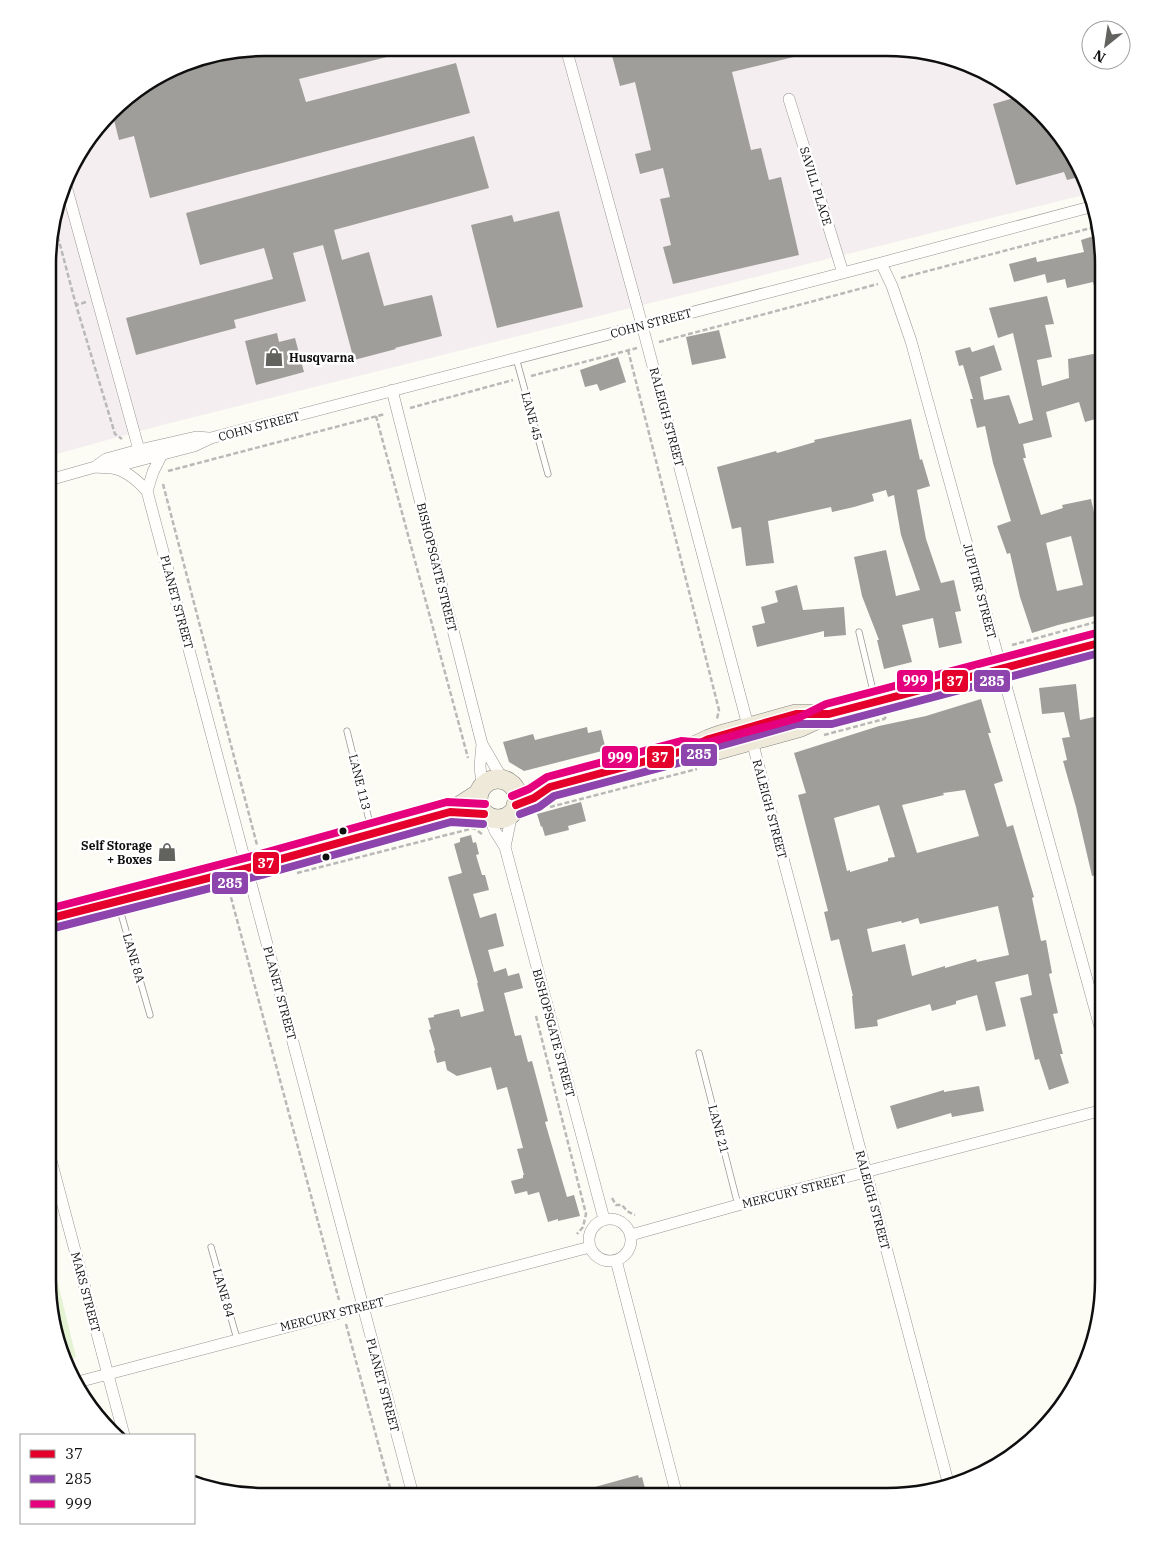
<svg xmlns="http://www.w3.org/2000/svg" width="1151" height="1544" viewBox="0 0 1151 1544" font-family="'IBM Plex Serif',serif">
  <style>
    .industrial { fill: #f4eef1 }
    .green { fill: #e4f3d3 }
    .building { fill: #a09e9a; fill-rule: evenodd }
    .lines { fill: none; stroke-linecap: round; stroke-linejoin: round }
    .lane-casing { stroke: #969592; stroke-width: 7 }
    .street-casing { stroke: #969592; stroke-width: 12 }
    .primary-casing { stroke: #83837f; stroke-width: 20 }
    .path { stroke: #b9b9b8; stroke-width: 2.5; stroke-dasharray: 5 2.5; stroke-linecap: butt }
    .lane { stroke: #fffefd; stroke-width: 5.5 }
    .street { stroke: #fffefd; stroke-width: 11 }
    .primary { stroke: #eee9d9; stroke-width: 19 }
    .bus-1-casing { stroke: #fff; stroke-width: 11 }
    .bus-2-casing { stroke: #fff; stroke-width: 11 }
    .bus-3-casing { stroke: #fff; stroke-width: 11 }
    .bus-1 { stroke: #e4002b; stroke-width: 8 }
    .bus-2 { stroke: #8e44ad; stroke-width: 8 }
    .bus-3 { stroke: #e5007d; stroke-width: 8 }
    .bus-dot { fill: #0f0f0f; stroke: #fff; stroke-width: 2 }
    .labels { text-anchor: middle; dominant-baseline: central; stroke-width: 5; stroke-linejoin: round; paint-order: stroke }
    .street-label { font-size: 12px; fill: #0f0f0f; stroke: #fff }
    .poi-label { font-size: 12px; font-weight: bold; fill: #0f0f0f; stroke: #fff; text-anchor: start }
    .rim { fill: none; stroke: #0f0f0f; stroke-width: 2.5 }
    .line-badge { stroke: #fff; stroke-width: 2 }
    .badge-label { font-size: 14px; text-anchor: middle; font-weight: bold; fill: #fff }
  </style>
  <rect width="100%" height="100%" fill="#fcfbf4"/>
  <path class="industrial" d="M264,48L916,49L1008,84L1050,121L1081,168L1087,194L162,425L49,456V235L76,156L121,101L194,59Z"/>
  <path class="green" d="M48,1242L76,1357L66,1360L48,1280Z"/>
  <path class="building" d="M264,48H406L407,52L299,79L306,102L456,63L470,113L150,198L134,136L119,140L112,112L121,101L194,59Z
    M610,48L810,49V53L732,72L751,150L761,148L769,180L781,177L799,255L673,284L663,247L671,245L660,199L670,197L663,168L640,174L635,154L651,150L635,82L620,86Z
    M1021,96L1050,121L1081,168L1083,176L1067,180L1064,172L1016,185L993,104Z
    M474,136L489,188L334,230L342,260L369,252L384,306L432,295L442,336L395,348L396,349L354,360L323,245L293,253L306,301L234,320L236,328L136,355L126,318L273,279L264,248L200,265L186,213Z
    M559,211L583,307L497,328L471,225L512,215L514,222Z
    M1097,235L1104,264L1103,309H1100L1093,282L1067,288L1065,279L1047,283L1045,274L1014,282L1009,264L1036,257L1037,262L1084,252L1081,240Z
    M1047,296L1054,324L1045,325L1052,357L1037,360L1042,386L1069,378L1068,359L1103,352V417L1085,422L1079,402L1046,412L1052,437L1023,444L1026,458H1023L1041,515L1063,508L1062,505L1091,499L1098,530H1096L1103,562V614L1058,625L1032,633L1020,597L1010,553L1007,554L997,526L1011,521L993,463L985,426L977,428L970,399H973L963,365L959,366L955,351L970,347L972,352L994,345L1002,370L980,377L984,400L1009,395L1019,424L1033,420L1013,333L998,338L989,308ZM1071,536L1083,585L1057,591L1046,543Z
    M719,330L726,358L692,365L686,337Z
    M277,333L279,342L295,338L304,372L256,385L245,341Z
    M618,357L626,382L600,391L597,384L585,387L580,370Z
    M911,419L920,460L922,459L930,486L917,490L926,539L941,583L954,580L961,611L955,612L962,643L939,648L933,618L902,625L912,662L884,669L877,640H879L862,596L854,557L886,550L896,596L920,590L901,535L894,495L888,497L886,490L872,494L874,501L854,507L832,512L831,507L768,521L774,563L746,566L741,527L732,529L717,467L776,451L777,453L815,442L814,440Z
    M797,585L803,610L844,607L846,635L824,637V631L757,647L752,626L765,623L761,607L778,602L775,591Z
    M1076,684L1080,720L1103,715V874L1092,876L1076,807L1063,761L1067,760L1062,738L1070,737L1064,712L1042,714L1039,688Z
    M981,699L991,733H988L1003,781L994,784L1007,827L1013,825L1034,897L1032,898L1041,941L1046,940L1052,973L1049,974L1058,1013L1053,1014L1063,1054H1060L1069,1083L1049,1090L1039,1059L1035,1060L1020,998L1032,995L1028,974L995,982L1006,1026L986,1031L977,995L956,1001V1004L932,1011L930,1004L877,1020L878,1026L855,1029L852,996H853L839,939L831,941L824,912L828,911L798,795L806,793L794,753L879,726L926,716ZM965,790L979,836L917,853L902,805L944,795L943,793ZM879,805L895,857L888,858V861L850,872V870L847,871L834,818ZM998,906L1009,955L977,962L976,959L945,968V966L912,976L905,944L872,952L867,929L901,921L902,923L918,918L920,924Z
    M587,727L588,733L601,730L606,750L524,771L509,762L503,742L533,734L535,740Z
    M581,802L586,821L568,826L569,830L545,836L542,826L541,827L537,814Z
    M471,835L473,843L476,842L479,854L476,855L482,875H485L489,890L473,894L480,918L496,913L504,946L488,950L494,972L506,968L508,976L519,973L523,988L504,993L515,1036L521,1035L528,1062L532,1061L548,1121L545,1122L567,1197L574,1195L580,1216L558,1221V1219L548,1222L539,1192L528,1195L527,1191L515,1194L511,1181L523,1178V1175H524L517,1149L523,1148L507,1087L497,1090L491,1067L457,1076L447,1070L445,1061L437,1063L434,1051L435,1050L429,1030L431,1029L428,1018L434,1017V1015L459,1009L461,1017L484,1011L477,983H478L448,877L462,873L454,844L460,842V838Z
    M979,1086L984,1111L952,1117L951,1113L897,1129L890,1106L944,1090V1092Z
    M638,1475L639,1478L642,1477L647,1496H577V1492Z"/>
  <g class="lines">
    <g class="lane-casing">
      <path id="lane" d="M516,358L548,474
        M859,632L875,699
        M347,731L372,832
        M118,903L150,1015
        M699,1053L738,1205
        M211,1247L237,1339"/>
    </g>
    <g class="street-casing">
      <path id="street" d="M566,48L642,325L948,1482
        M789,99L843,273
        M66,186L139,450
        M881,263L892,286L911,341L1103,1038
        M392,390L482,744L503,780
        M162,454L153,472L147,491L413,1495
        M95,467L110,468L194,446L211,438L881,263L1090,207
        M112,468C126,470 138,481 147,491
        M49,480L95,467L106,459L139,450L196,437L209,438
        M482,744L480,766L482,787
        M489,817L495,831L505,847L604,1219
        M505,847L512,813
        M48,1149L124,1435
        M589 1240a21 21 0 1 1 42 0a21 21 0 1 1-42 0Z
        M631,1235L738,1205L1103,1110
        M616,1260L677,1496
        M74,1383L590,1247"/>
    </g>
    <g class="primary-casing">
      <path id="primary" d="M683,751L707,753L801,727L829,714L1103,642
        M478 799a20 20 0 1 1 40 0a20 20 0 1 1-40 0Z
        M516,805L534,798L550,787L683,751L709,739L720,735L796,714H822
        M48,919L263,864L450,812L478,794"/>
    </g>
    <path class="path" d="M54,222L76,305
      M901,278L1095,227
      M86,302L76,305L115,434L122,439
      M659,342L878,284
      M628,350L719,710L717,719
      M531,376L637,348
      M410,408L513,380
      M376,416L468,758
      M168,471L385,414
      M163,484L257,845
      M1012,645L1103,620
      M824,735L884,719L887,716
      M550,807L697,769
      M297,873L474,828L482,834
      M229,890L339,1300
      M536,1016L586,1214L583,1227L577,1234
      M612,1198L616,1205H622L627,1211L635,1215
      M346,1324L392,1495"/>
    <use href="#lane" class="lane"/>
    <use href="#street" class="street"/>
    <use href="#primary" class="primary"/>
    <g class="bus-1-casing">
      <path id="bus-1" d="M516,805L534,798L550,787L683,751L709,739L796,714H829L1103,642
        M48,919L263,864L450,812L484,814"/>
    </g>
    <g class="bus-2-casing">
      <path id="bus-2" d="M520,814L539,807L554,796L686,761L712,748L797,724H832L1103,652
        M50,929L265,874L451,822L483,824"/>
    </g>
    <g class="bus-3-casing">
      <path id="bus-3" d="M512,796L529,789L547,777L681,741L706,743L798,718L826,704L1100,632
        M48,909L260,854L447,802L485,804"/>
    </g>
    <use href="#bus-1" class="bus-1"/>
    <use href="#bus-2" class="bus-2"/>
    <use href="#bus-3" class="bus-3"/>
  </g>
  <defs>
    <g id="shop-bare" transform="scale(1.5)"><path d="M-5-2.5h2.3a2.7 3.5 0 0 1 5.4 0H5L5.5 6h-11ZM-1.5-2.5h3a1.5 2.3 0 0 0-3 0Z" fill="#62625f" stroke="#fff" stroke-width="2.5" paint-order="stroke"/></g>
  </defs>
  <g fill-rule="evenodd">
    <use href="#shop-bare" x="274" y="357"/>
    <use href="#shop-bare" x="167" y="852"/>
  </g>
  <g class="bus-dot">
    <circle cx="343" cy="831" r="4.5"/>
    <circle cx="326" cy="857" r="4.5"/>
  </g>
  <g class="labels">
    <g class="street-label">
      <text transform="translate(816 186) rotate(73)">SAVILL PLACE</text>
      <text transform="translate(651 323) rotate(-15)">COHN STREET</text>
      <text transform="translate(532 416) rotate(75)">LANE 45</text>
      <text transform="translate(667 417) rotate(75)">RALEIGH STREET</text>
      <text transform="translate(259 426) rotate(-15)">COHN STREET</text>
      <text transform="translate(437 567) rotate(76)">BISHOPSGATE STREET</text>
      <text transform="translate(980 591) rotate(75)">JUPITER STREET</text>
      <text transform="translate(177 602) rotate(75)">PLANET STREET</text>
      <text transform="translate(360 782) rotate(76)">LANE 113</text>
      <text transform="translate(770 809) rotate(75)">RALEIGH STREET</text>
      <text transform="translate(134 958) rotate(74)">LANE 8A</text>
      <text transform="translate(280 993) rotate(75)">PLANET STREET</text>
      <text transform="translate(554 1033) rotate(75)">BISHOPSGATE STREET</text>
      <text transform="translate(719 1129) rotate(75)">LANE 21</text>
      <text transform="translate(794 1191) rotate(-14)">MERCURY STREET</text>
      <text transform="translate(873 1200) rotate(75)">RALEIGH STREET</text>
      <text transform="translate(86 1292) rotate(75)">MARS STREET</text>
      <text transform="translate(224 1293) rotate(74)">LANE 84</text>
      <text transform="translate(332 1314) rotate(-14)">MERCURY STREET</text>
      <text transform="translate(383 1385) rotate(75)">PLANET STREET</text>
    </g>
    <g class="poi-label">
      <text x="289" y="357">Husqvarna</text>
      <text x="152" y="845" text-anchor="end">Self Storage<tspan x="152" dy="14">+ Boxes</tspan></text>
    </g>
  </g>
  <path d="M0 0H1151V1544H0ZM264 56H887A208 208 0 0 1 1095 264V1280A208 208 0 0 1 887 1488H264A208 208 0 0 1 56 1280V264A208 208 0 0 1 264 56Z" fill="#fff" fill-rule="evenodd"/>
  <path class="rim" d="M264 56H887A208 208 0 0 1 1095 264V1280A208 208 0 0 1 887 1488H264A208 208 0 0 1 56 1280V264A208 208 0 0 1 264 56Z"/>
  <g class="line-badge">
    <rect x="896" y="669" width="38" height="24" rx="5" fill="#e5007d"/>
    <rect x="941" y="669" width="28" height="24" rx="5" fill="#e4002b"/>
    <rect x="973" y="669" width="38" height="24" rx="5" fill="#8e44ad"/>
    <rect x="680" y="743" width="38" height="24" rx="5" fill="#8e44ad"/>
    <rect x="646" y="745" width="29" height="24" rx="5" fill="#e4002b"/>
    <rect x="601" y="745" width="38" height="24" rx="5" fill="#e5007d"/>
    <rect x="252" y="851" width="28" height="24" rx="5" fill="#e4002b"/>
    <rect x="211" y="871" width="38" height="24" rx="5" fill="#8e44ad"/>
  </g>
  <g class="badge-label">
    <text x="915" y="685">999</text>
    <text x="955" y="686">37</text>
    <text x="992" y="686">285</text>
    <text x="699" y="759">285</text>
    <text x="660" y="762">37</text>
    <text x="620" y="762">999</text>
    <text x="266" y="868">37</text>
    <text x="230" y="888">285</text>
  </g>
  <rect x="20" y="1434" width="175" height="90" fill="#ffffff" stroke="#9f9f9f"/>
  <rect x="30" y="1450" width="25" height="8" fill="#e4002b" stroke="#9f9f9f"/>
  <text x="65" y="1459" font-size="15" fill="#0f0f0f">37</text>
  <rect x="30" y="1475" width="25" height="8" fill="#8e44ad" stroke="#9f9f9f"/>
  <text x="65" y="1484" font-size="15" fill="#0f0f0f">285</text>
  <rect x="30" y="1500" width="25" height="8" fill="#e5007d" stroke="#9f9f9f"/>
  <text x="65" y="1509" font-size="15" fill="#0f0f0f">999</text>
  <g transform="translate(1106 45) rotate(210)"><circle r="24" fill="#ffffff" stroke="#9f9f9f"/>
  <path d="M0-4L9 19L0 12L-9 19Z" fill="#62625f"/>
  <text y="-8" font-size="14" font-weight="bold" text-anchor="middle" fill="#0f0f0f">N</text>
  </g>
</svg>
